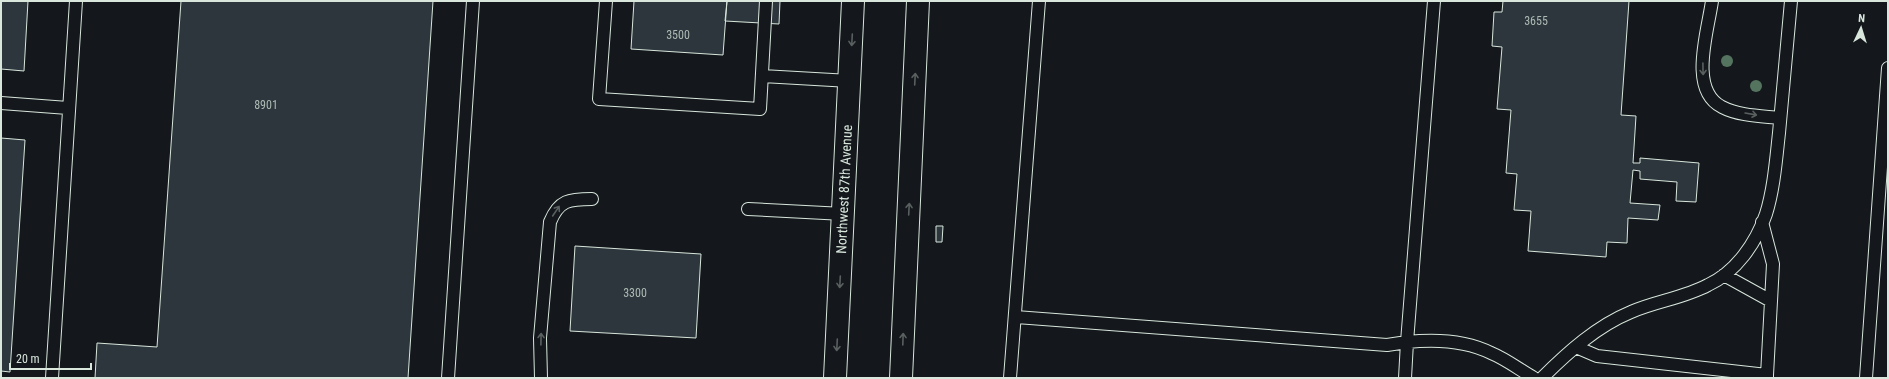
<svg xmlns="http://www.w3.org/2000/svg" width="1889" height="379" viewBox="0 0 1889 379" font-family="'Roboto Condensed',sans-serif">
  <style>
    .building { fill: #2c363c; stroke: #d8e6dc }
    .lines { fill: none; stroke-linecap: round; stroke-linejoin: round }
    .service-casing { stroke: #d8e6dc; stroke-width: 14 }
    .secondary-casing { stroke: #d8e6dc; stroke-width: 24 }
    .service { stroke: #14181c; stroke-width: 12 }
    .secondary { stroke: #14181c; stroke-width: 22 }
    .tree { fill: #55745f }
    .oneway { stroke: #59605f }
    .labels { text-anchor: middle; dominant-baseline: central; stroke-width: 3; stroke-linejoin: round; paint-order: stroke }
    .number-label { font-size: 12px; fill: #adbab4 }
    .street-label { font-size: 14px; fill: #d8e6dc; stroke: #14181c }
  </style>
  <rect width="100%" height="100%" fill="#14181c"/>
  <path class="building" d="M1,1H28L24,71L1,69Z
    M181,1H433L408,378H95L97,343L157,347Z
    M634,1H727L723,55L631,49Z
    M727,1H780L779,24L725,21Z
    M1503,1H1629L1621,115L1636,116L1633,163H1640V158L1699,163L1696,202L1676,201L1677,182L1640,179V171L1633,170L1630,203L1660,205L1658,220L1628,218L1627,243L1607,242L1606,257L1528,251L1531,211L1514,210L1517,174L1506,173L1511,110L1497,109L1502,47L1492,46L1494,12H1502Z
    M1,138L25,140L10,372L1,371Z
    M936,226H943L942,242H936Z
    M575,246L701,254L696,338L570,331Z"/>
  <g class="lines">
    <g class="service-casing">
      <path id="service" d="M606,1L599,99L760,109L766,1
        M1434,1L1407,342C1436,339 1465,340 1491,353C1506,359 1520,370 1534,378
        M1712,1C1708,31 1688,90 1722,107C1739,116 1762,116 1780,118
        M762,76L850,81
        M1,103L68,108
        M748,209L844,214
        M1762,222L1773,264L1767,375
        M1724,275L1771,301
        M1015,317L1387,345L1407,342L1405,378
        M1576,347L1597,356L1767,375V378
        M52,378L76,1
        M448,378L473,1
        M541,378L540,338L550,222C559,200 569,199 592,199
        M1010,378L1039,1
        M1542,378C1568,352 1597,326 1631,312C1656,301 1684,298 1708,285C1736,272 1756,243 1766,214C1774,188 1776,160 1779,133C1783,89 1787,45 1791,1
        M1866,378L1888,68"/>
    </g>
    <g class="secondary-casing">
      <g id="secondary">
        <path id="s1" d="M835,378L853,1"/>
        <path d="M901,378L918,1"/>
      </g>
    </g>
    <use href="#service" class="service"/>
    <use href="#secondary" class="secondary"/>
  </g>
  <g class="tree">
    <circle cx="1727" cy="61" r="6"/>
    <circle cx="1756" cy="86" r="6"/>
  </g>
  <defs><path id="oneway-shaft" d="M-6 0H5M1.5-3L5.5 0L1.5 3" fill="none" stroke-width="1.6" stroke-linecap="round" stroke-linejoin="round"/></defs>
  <g class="oneway">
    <use href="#oneway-shaft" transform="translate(852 40) rotate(93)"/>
    <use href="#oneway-shaft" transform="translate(1703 69) rotate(89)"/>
    <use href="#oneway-shaft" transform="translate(915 79) rotate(-87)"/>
    <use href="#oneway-shaft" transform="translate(1751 114) rotate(10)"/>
    <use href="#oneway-shaft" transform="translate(909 209) rotate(-87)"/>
    <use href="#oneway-shaft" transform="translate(556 211) rotate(-56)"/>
    <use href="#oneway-shaft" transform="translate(840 282) rotate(93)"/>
    <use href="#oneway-shaft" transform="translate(541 339) rotate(-89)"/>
    <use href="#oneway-shaft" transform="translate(903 339) rotate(-88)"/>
    <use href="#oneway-shaft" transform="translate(837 345) rotate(93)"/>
  </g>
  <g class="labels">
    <g class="number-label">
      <text x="1536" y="21">3655</text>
      <text x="678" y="35">3500</text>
      <text x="266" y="105">8901</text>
      <text x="635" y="293">3300</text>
    </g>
    <g class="street-label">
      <text stroke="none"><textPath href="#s1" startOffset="189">Northwest 87th Avenue</textPath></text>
    </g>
  </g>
  <rect width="1889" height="379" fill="none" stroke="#d8e6dc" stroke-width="4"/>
  <g transform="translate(1861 28) rotate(4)" stroke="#14181c" stroke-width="3" paint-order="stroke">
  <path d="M0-3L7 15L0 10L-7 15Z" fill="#d8e6dc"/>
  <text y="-6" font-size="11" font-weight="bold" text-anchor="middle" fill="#d8e6dc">N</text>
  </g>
  <path d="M10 363v6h81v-6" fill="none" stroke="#d8e6dc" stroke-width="2"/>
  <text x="16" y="363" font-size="12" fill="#d8e6dc" stroke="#14181c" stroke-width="3" paint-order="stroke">20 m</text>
</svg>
